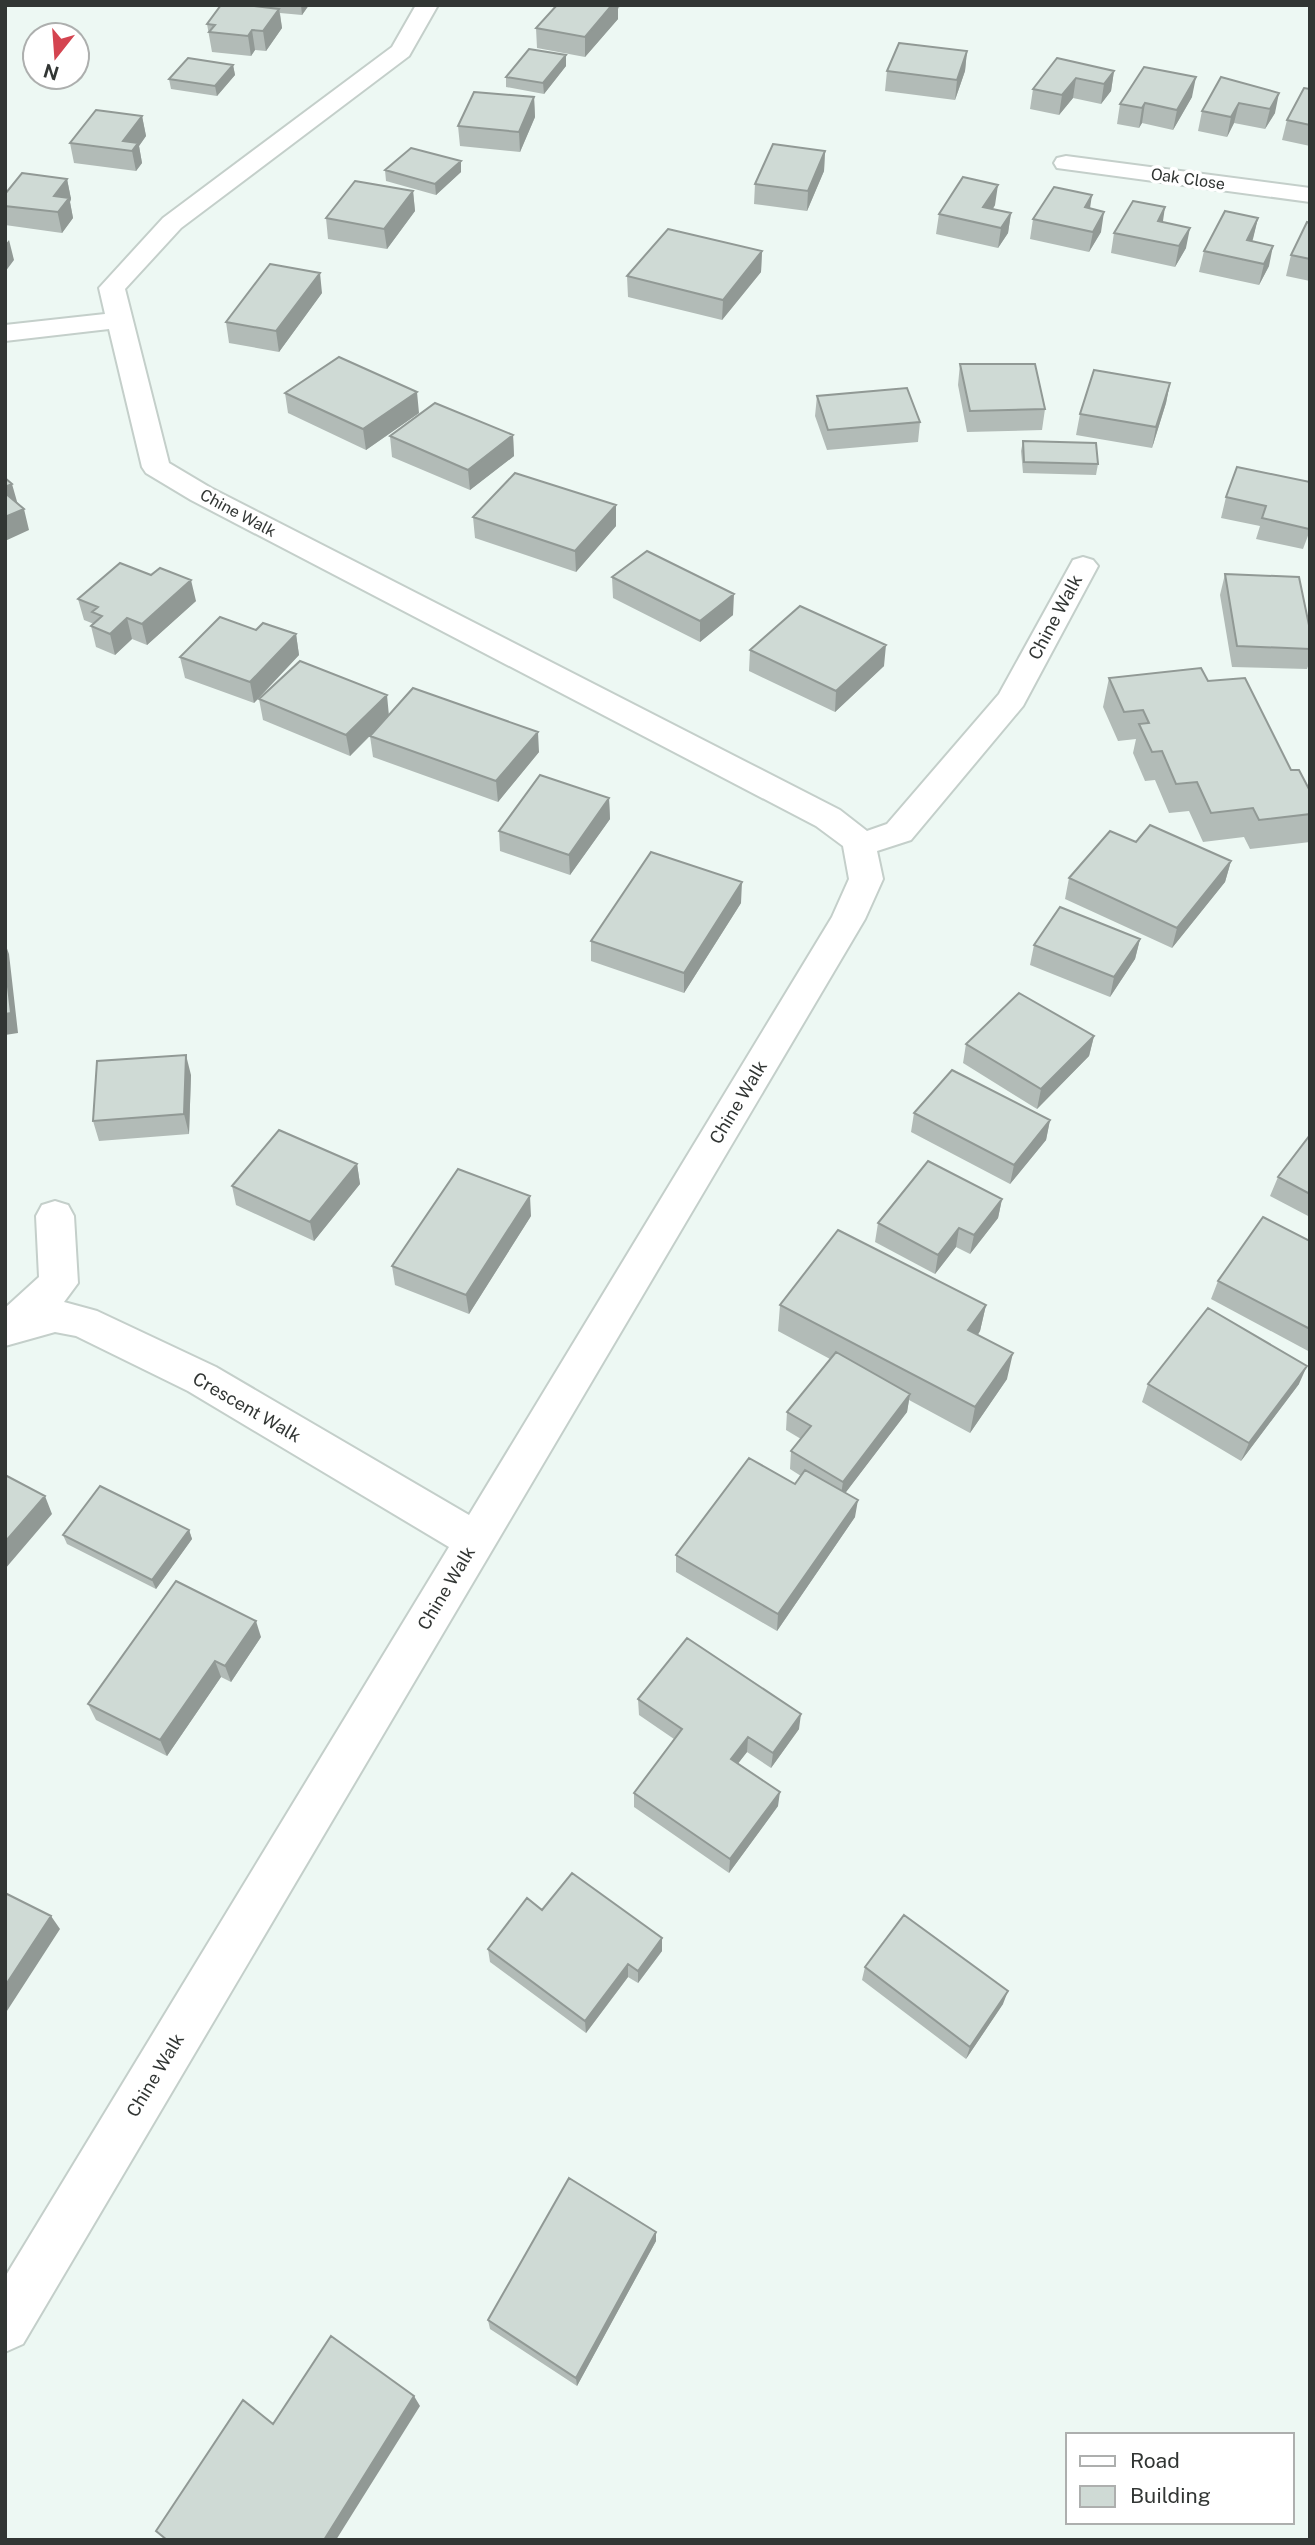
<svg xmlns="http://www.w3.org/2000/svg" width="1315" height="2545" viewBox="0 0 1315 2545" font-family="'Public Sans',sans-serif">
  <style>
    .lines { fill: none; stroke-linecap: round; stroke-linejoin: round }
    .minor-casing { stroke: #c4cfca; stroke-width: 4 }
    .minor { fill: #fff; fill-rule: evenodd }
    .wall { fill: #b2bbb7 }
    .shaded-wall { fill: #919995 }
    .building { fill: #cfdad5; stroke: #919995; stroke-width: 2 }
    .labels { text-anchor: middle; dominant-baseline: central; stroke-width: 7; stroke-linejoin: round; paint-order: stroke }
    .far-street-label { font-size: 16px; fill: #323634; stroke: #fff }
    .street-label { font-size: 18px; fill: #323634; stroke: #fff }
  </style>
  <rect width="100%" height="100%" fill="#edf8f3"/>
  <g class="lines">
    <g class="minor-casing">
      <path id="minor" d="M416,5H438L409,56L181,228L125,289L169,463L211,488L840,810L867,831L887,824L999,694L1073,560L1083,557L1093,560L1098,566L1023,706L911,840L877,851L883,879L865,919L23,2344L5,2352V2277L449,1547L188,1391L76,1336L55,1332L5,1346V1308L39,1277L36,1216L42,1205L55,1201L68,1205L74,1216L78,1283L64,1302L97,1311L216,1367L469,1515L832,917L849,879L843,846L816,826L191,500L146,473L142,467L109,329L5,341V325L105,314L99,288L163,218L392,47Z
        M1066,156L1310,188V202L1057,168L1054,163L1057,158Z"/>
    </g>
    <use href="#minor" class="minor"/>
  </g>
  <path class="wall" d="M254,5H309L302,15L280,13L282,28L266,51L255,50L251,56L212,52L207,24Z
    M557,5H621L618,9V19L585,57L537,48L536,28Z
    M967,51L965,71L955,100L885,91L887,71Z
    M566,55V66L544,94L506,87V77Z
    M1057,58L1114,71L1111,91L1101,104L1073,98L1059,115L1030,109L1033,89Z
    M233,65L235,75L217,96L171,89L169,79Z
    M1221,77L1275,113L1265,129L1234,123L1227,137L1198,131L1202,111Z
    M1310,89V146L1282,140L1287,120Z
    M534,97L535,117L520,152L460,146L458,126Z
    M1192,97L1173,130L1142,123L1139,128L1117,124L1120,104Z
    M142,116L146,136L139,146L142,163L136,171L74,163L70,143Z
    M825,151L824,171L807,211L754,204L755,184Z
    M385,170L461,172L436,195L386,181Z
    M67,179L71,199L70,202L73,218L62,233L5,225V194Z
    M413,191L415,211L387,249L328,239L326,218Z
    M995,205L993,209L1011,213L1008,233L998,248L936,234L939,214Z
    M1090,208L1101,232L1089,252L1030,239L1033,219Z
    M1258,218L1252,241L1269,266L1259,285L1199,272L1204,251Z
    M1163,222L1186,248L1175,267L1111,253L1114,233Z
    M1310,223V281L1286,276L1291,255Z
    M762,251L761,272L722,320L628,297L627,276Z
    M322,293L279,352L229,343L226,322Z
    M960,364L1045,409L1042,430L967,432L958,385Z
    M1170,383L1166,403L1152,448L1076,435L1080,414Z
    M285,393L419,413L366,450L288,413Z
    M817,396L920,422L918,442L827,450L815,416Z
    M513,435L514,456L470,490L392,457L390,436Z
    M1023,441L1098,464L1096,475L1023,473L1021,451Z
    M1310,482V533H1309L1303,549L1256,539L1260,526L1221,518L1226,497Z
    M616,505V526L576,572L475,538L473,517Z
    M1225,574L1310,630V661L1307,669L1232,667L1220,595Z
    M151,575L196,601L147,645L132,639L115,655L96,647L91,626L94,624L84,620L78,599Z
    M612,577L733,615L700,642L613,598Z
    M256,630L296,634L299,655L254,703L185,678L180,657Z
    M750,650L884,666L835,712L749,671Z
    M1109,678L1208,681L1310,791V842L1250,849L1244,837L1203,842L1189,811L1169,813L1155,780L1145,781L1133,753L1136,739L1118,741L1103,707Z
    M259,699L389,715L539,752L498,802L373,757L370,736L377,729L350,756L263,720Z
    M609,798L610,819L570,875L500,851L499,831Z
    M1136,842L1231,861L1225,882L1172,948L1065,899L1069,878Z
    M741,903L684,993L591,961V941Z
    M1140,939L1135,959L1110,997L1030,965L1034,945Z
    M1094,1036L1089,1056L1037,1109L963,1063L966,1044Z
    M191,1075L189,1134L99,1141L93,1121Z
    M914,1113L1050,1120L1046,1140L1010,1184L911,1132Z
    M1310,1135V1217L1270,1196L1278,1177Z
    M357,1164L360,1184L314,1241L236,1205L232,1186Z
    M1002,1199L998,1218L970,1254L956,1247L935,1274L875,1242L878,1223Z
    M531,1216L469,1314L395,1285L392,1266Z
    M1310,1241V1352L1211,1299L1218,1281Z
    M780,1305H986L980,1331L978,1335L1007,1379L970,1433L909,1400L907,1412L845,1493L855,1517L777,1631L676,1572V1555L795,1484L801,1476L790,1469L791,1451L801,1439L786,1430L787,1412L830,1359L778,1331Z
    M1148,1384H1299L1241,1461L1142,1402Z
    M189,1530L192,1539L156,1589L67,1544L63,1535Z
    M261,1637L231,1682L221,1677L167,1756L96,1720L88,1704Z
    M638,1699L799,1729L771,1768L747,1752L738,1763L778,1806L729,1873L634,1807V1793L674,1739L639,1715Z
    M542,1910L662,1938V1951L638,1983L628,1977L586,2033L490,1962L488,1949Z
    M865,1967L1003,2004L966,2059L862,1980Z
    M656,2232V2241L577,2386L490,2329L488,2320Z"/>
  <path class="shaded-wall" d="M301,5H309L302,15Z
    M612,5H618V19L585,57V37Z
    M279,9L282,28L266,51L263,31Z
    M252,30L255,50L251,56L248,36Z
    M967,51L965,71L955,100L957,80Z
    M566,55V66L544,94L543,83Z
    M233,65L235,75L217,96L215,86Z
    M1114,71L1111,91L1101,104L1104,84Z
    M1196,77L1192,97L1173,130L1177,110Z
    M1076,78L1073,98L1059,115L1062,95Z
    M1279,93L1275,113L1265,129L1270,109Z
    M534,97L535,117L520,152L519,132Z
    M1145,103L1142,123L1139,128L1142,108Z
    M1239,103L1234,123L1227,137L1231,117Z
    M142,116L146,136L139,146L142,163L136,171L132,151L123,141Z
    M825,151L824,171L807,211L808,191Z
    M461,161V172L436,195L435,184Z
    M67,179L71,199L70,202L73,218L62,233L54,196Z
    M998,185L995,205L983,224V207Z
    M413,191L415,211L387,249L384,229Z
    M1092,195L1089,215L1085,207Z
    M1165,207L1162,228L1158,221Z
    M1104,212L1101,232L1089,252L1093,232Z
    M1011,213L1008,233L998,248L1001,228Z
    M1258,218L1253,239L1242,261L1247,240Z
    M1190,228L1186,248L1175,267L1179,246Z
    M9,240L14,260L5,272V245Z
    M1273,246L1269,266L1259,285L1264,264Z
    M762,251L761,272L722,320L723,300Z
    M320,273L322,293L279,352L276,331Z
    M1170,383L1166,403L1152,448L1156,427Z
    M417,392L419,413L366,450L363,429Z
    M513,435L514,456L470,490L468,470Z
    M12,484L18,505H5V487Z
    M616,505V526L576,572L575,551Z
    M24,509L29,530L5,541V517Z
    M191,580L196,601L147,645L142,624Z
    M734,594L733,615L700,642V621Z
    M127,618L132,639L115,655L110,634Z
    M296,634L299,655L254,703L250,682Z
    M886,645L884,666L835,712L836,691Z
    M387,695L389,716L350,756L346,735Z
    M538,732L539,752L498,802L496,781Z
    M609,798L610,819L570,875L569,855Z
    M1231,861L1225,882L1172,948L1177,928Z
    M742,882L741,903L684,993V973Z
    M1140,939L1135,959L1110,997L1114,977Z
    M5,943L9,954L18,1033L5,1035Z
    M1094,1036L1089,1056L1037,1109L1041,1089Z
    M186,1055L191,1075L189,1134L184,1114Z
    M1050,1120L1046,1140L1010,1184L1014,1165Z
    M357,1164L360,1184L314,1241L310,1222Z
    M530,1196L531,1216L469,1314L466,1295Z
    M1002,1199L998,1218L970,1254L974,1235Z
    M959,1228L956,1247L935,1274L938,1255Z
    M986,1305L980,1331L963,1356L968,1330Z
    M1013,1353L1007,1379L970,1433L975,1407Z
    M1307,1366L1299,1384L1241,1461L1249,1443Z
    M910,1394L907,1412L840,1500L843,1482Z
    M45,1496L52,1514L5,1569V1542Z
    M858,1500L855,1517L777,1631L778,1614Z
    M189,1530L192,1539L156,1589L152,1580Z
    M256,1621L261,1637L231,1682L225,1666Z
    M215,1661L221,1677L167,1756L160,1740Z
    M801,1714L799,1729L771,1768L773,1753Z
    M748,1737L747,1752L730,1774L731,1759Z
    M780,1792L778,1806L729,1873L730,1859Z
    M51,1916L60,1929L5,2014V1986Z
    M662,1938V1951L638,1983V1971Z
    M628,1964V1977L586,2033L585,2021Z
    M1008,1991L1003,2004L966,2059L970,2047Z
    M656,2232V2241L577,2386L576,2378Z
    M414,2396L420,2406L336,2540H324Z"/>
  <path class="building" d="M221,5H247L279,9L263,31L252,30L248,36L209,32L215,25L207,24Z
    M557,5H612L585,37L536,28Z
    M899,43L967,51L957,80L887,71Z
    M529,49L566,55L543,83L506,77Z
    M188,58L233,65L215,86L169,79Z
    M1057,58L1114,71L1104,84L1076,78L1062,95L1033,89Z
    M1144,67L1196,77L1177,110L1145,103L1142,108L1120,104Z
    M1221,77L1279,93L1270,109L1239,103L1231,117L1202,111Z
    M1304,88L1310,89V125L1287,120Z
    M474,92L534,97L519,132L458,126Z
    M96,110L142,116L123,141L138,143L132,151L70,143Z
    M773,144L825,151L808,191L755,184Z
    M411,148L461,161L435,184L385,170Z
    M22,173L67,179L54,196L69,198L58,212L5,206V194Z
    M963,177L998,185L983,207L1011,213L1001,228L939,214Z
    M355,181L413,191L384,229L326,218Z
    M1054,187L1092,195L1085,207L1104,212L1093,232L1033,219Z
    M1133,201L1165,207L1158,221L1190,228L1179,246L1114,233Z
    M1225,211L1258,218L1247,240L1273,246L1264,264L1204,251Z
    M1307,222L1310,223V259L1291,255Z
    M668,229L762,251L723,300L627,276Z
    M270,264L320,273L276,331L226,322Z
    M339,357L417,392L363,429L285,393Z
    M960,364H1035L1045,409L970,411Z
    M1094,370L1170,383L1156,427L1080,414Z
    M907,388L920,422L828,430L817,396Z
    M435,403L513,435L468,470L390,436Z
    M1023,441L1096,443L1098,464L1024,462Z
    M1237,467L1310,482L1309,529L1262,518L1266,506L1226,497Z
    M515,473L616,505L575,551L473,517Z
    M5,478L12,484L5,487Z
    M5,493L24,509L5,517Z
    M647,551L734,594L700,621L612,577Z
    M120,563L151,575L160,568L191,580L142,624L127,618L110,634L91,626L102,616L92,612L98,607L78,599Z
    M1225,574L1299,577L1310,630V649L1237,646Z
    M800,606L886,645L836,691L750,650Z
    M220,617L256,630L263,623L296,634L250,682L180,657Z
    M300,661L387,695L346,735L259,699Z
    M1201,668L1208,681L1245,678L1291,770H1299L1310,791V814L1259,820L1253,808L1211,813L1197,782L1176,784L1162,751L1152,752L1139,724L1149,723L1143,710L1124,712L1109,678Z
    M413,688L538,732L496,781L370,736Z
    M540,775L609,798L569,855L499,831Z
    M1150,825L1231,861L1177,928L1069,878L1110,831L1136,842Z
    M651,852L742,882L684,973L591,941Z
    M1060,907L1140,939L1114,977L1034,945Z
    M5,961L11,1013L5,1014Z
    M1019,993L1094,1036L1041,1089L966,1044Z
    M186,1055L184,1114L93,1121L97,1061Z
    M952,1070L1050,1120L1014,1165L914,1113Z
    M279,1130L357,1164L310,1222L232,1186Z
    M1310,1135V1194L1278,1177Z
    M928,1161L1002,1199L974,1235L959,1228L938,1255L878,1223Z
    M458,1169L530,1196L466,1295L392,1266Z
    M1263,1217L1310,1241V1329L1218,1281Z
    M838,1230L986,1305L968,1330L1013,1353L975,1407L780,1305Z
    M1208,1308L1307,1366L1249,1443L1148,1384Z
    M836,1352L910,1394L843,1482L791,1451L811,1426L787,1412Z
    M749,1458L795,1484L805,1470L858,1500L778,1614L676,1555Z
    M5,1475L45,1496L5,1542Z
    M100,1486L189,1530L152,1580L63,1535Z
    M176,1581L256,1621L225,1666L215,1661L160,1740L88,1704Z
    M687,1638L801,1714L773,1753L748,1737L731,1759L780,1792L730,1859L634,1793L682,1729L638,1699Z
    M572,1873L662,1938L638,1971L628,1964L585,2021L488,1949L527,1898L542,1910Z
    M5,1893L51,1916L5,1986Z
    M904,1915L1008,1991L970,2047L865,1967Z
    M569,2178L656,2232L576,2378L488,2320Z
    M331,2336L414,2396L324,2540H167L156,2531L243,2400L273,2424Z"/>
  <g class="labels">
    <g class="far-street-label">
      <text transform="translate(1188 179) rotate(8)">Oak Close</text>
      <text transform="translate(238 513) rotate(28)">Chine Walk</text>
    </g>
    <g class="street-label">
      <text transform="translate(1055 617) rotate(-62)">Chine Walk</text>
      <text transform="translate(738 1102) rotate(-59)">Chine Walk</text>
      <text transform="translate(247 1407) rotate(30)">Crescent Walk</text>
      <text transform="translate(446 1588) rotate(-59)">Chine Walk</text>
      <text transform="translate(155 2075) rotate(-59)">Chine Walk</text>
    </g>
  </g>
  <rect width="1315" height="2545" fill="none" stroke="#323634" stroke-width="14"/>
  <rect x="1066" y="2433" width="228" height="91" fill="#ffffff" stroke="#adafae" stroke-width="2"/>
  <rect x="1080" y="2456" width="35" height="10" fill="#ffffff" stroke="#adafae" stroke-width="2"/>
  <text x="1130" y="2468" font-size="21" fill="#323634">Road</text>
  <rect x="1080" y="2486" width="35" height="21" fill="#cfdad5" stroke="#adafae" stroke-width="2"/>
  <text x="1130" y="2503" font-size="21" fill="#323634">Building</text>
  <g transform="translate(56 56) rotate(197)"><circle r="33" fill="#ffffff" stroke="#adafae" stroke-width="2"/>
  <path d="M0-5L12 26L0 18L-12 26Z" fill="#d44450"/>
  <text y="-10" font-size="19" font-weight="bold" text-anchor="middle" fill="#323634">N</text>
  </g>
</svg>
